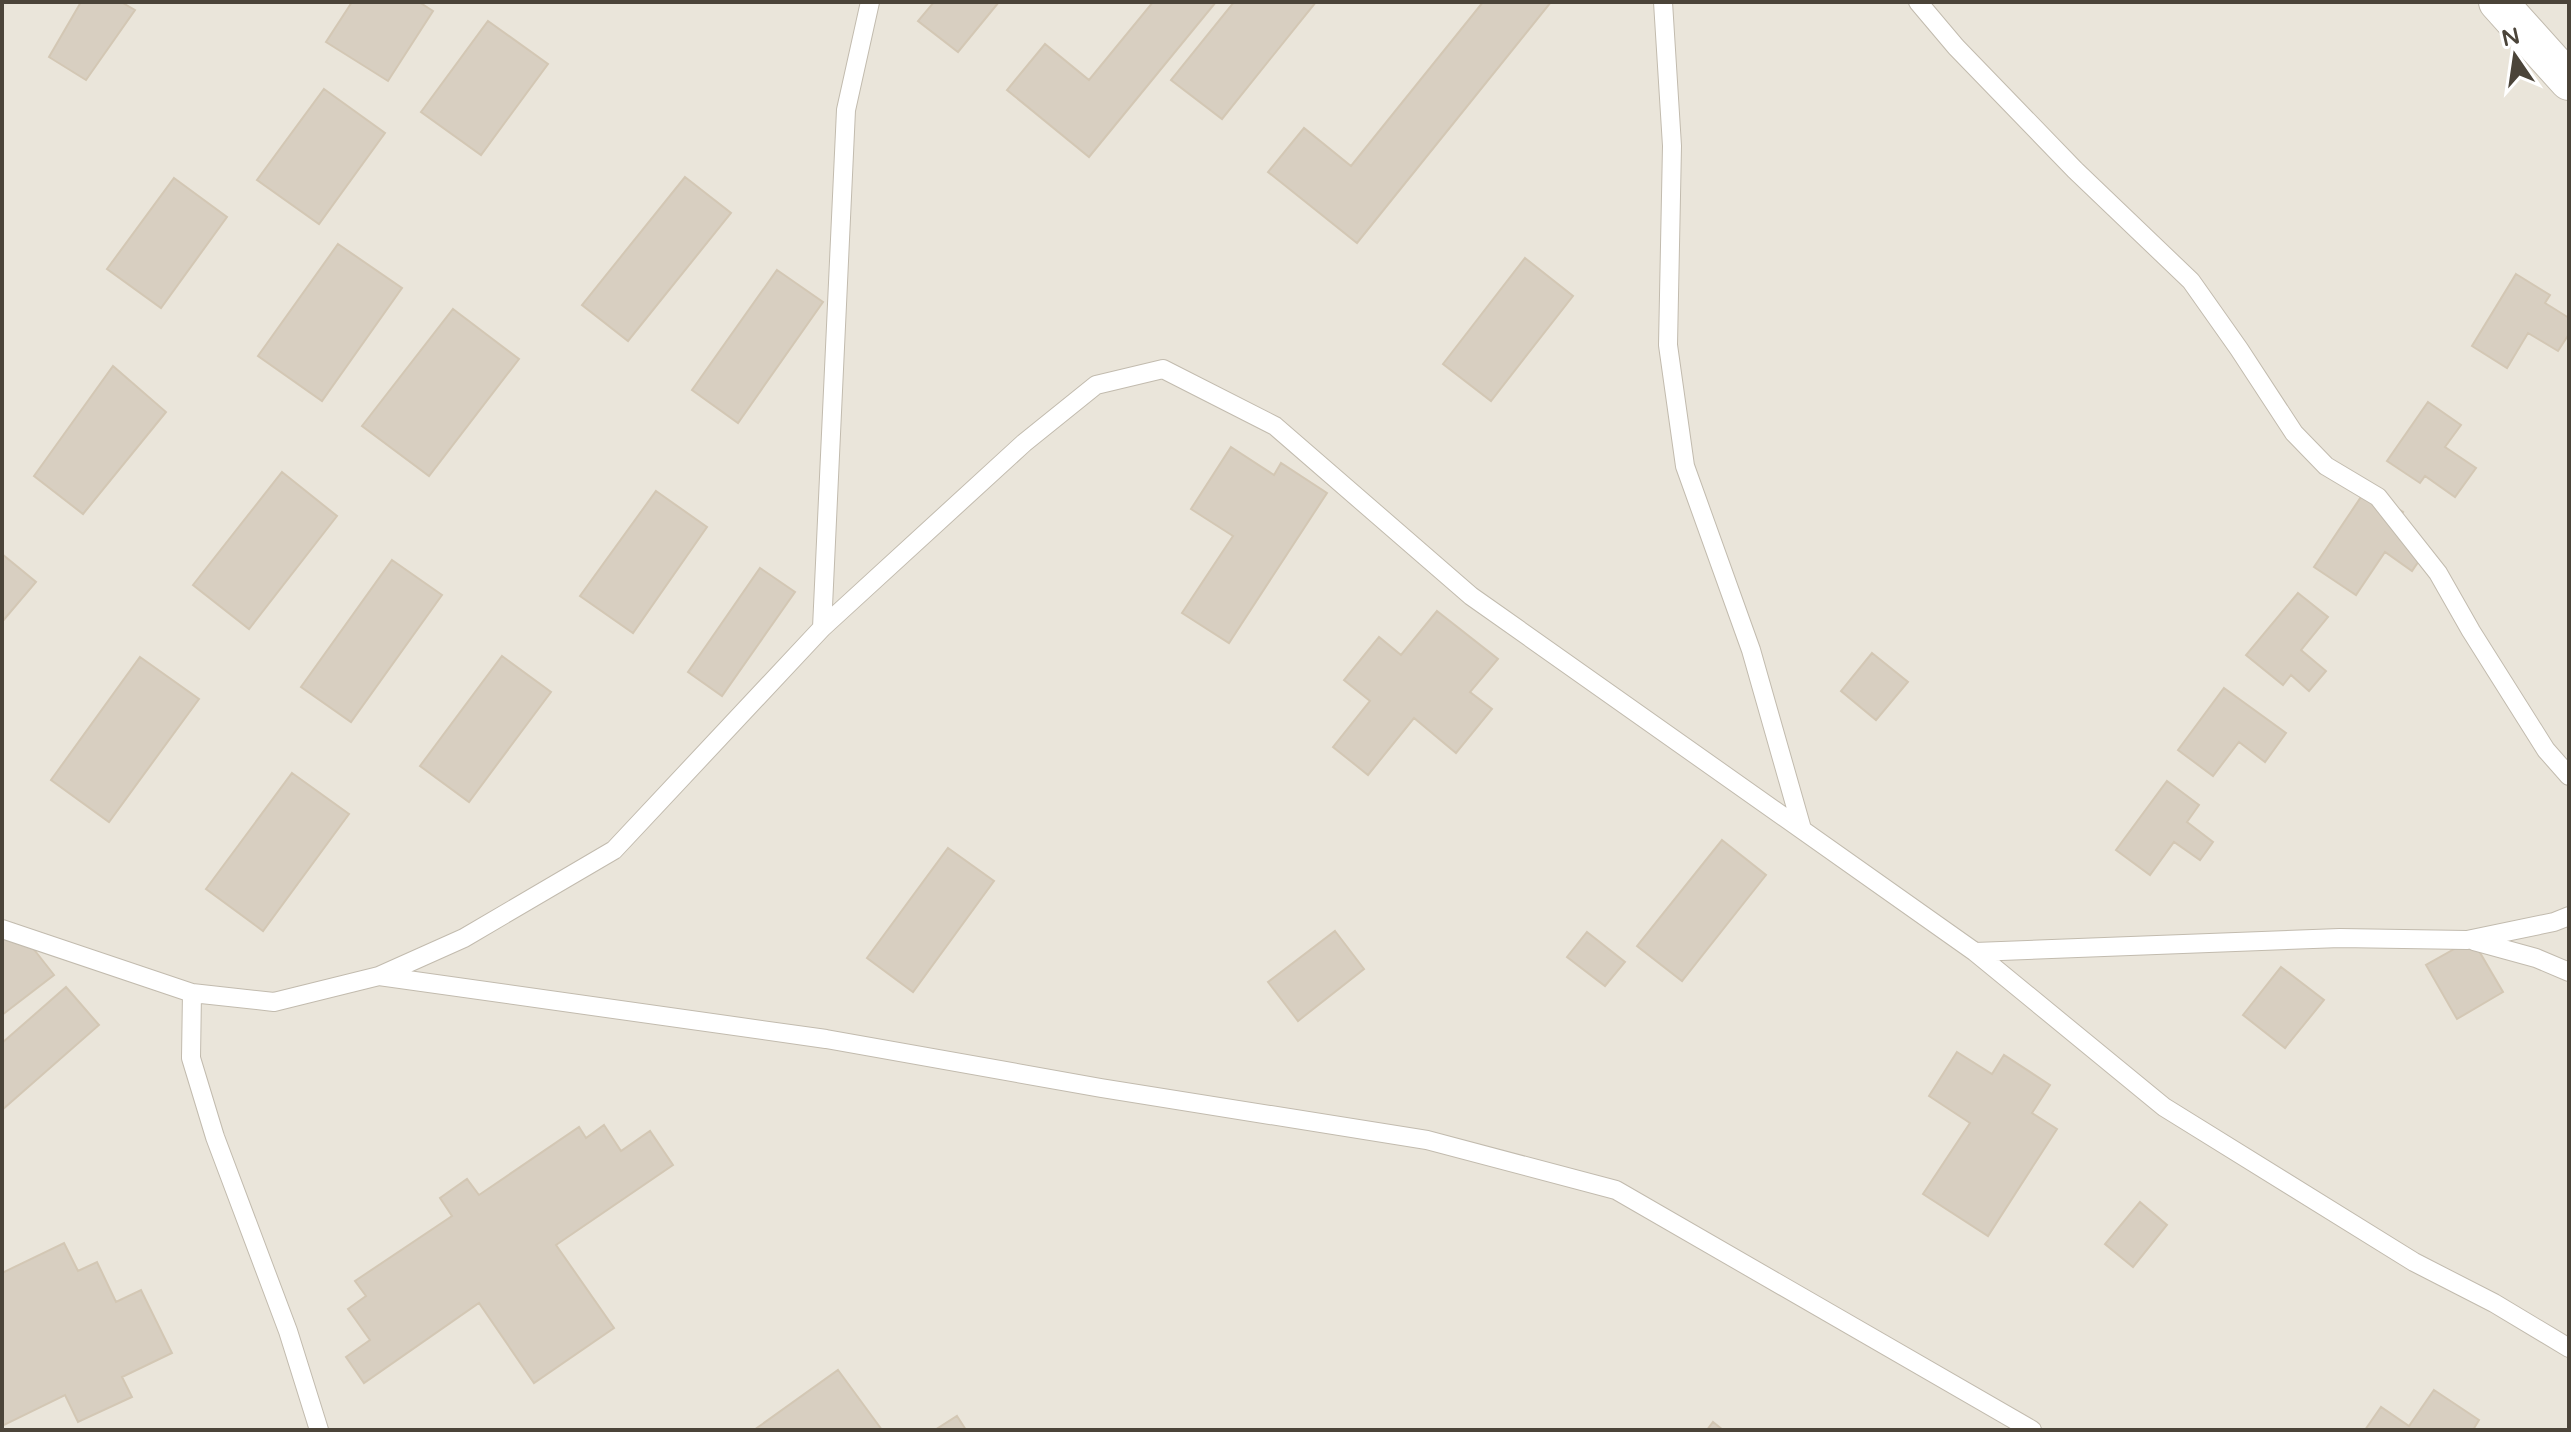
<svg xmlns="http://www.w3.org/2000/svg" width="2571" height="1432" viewBox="0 0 2571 1432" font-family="'Varela Round',sans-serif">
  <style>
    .residential { fill: #eae5da }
    .building { fill: #d8cfc1; stroke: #d3c7b4; stroke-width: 2 }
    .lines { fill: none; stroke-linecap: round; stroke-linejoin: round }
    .lane-casing { stroke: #c2bbae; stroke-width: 20 }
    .street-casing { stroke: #c2bbae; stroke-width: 40 }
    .lane { stroke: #fff; stroke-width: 18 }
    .street { stroke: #fff; stroke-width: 38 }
  </style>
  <rect width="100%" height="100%" fill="#f6f3ec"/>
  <path class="residential" d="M2,2H2569V1430H2Z"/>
  <path class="building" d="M81,2H121L135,10L86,80L49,57Z
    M352,2H419L433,11L388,81L326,42Z
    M934,2H999L958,52L918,21Z
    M1153,2H1216L1089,157L1007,90L1045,44L1089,80Z
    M1234,2H1316L1222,119L1171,80Z
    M1483,2H1551L1357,243L1268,172L1304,128L1351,166Z
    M488,21L548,64L481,155L421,112Z
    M324,89L385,133L319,224L257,180Z
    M685,177L731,213L628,341L582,305Z
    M174,178L227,217L161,308L107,269Z
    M338,244L402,288L322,401L258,356Z
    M1525,258L1573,296L1491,401L1443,364Z
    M777,270L823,302L738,423L692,390Z
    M2516,274L2550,295L2545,303L2569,318V334L2558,351L2528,333L2507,368L2472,346Z
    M453,309L519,359L429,476L362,426Z
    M113,366L166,412L83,514L34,476Z
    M2428,402L2461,425L2445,447L2476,468L2455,497L2425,476L2420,483L2387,461Z
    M1231,447L1274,475L1281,463L1327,493L1229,643L1182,613L1233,536L1191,509Z
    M282,472L337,516L249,629L193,585Z
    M2367,488L2403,512L2393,527L2427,549L2412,571L2385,552L2356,595L2314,567Z
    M656,491L707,527L633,633L580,596Z
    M2,554L36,582L2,622Z
    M392,560L442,595L351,722L301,687Z
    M760,568L795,592L722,696L688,672Z
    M2298,593L2328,617L2301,650L2326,671L2309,691L2291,675L2283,685L2246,655Z
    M1437,611L1498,659L1470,692L1492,709L1456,753L1414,718L1368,775L1333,747L1370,701L1344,680L1379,637L1401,655Z
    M1872,653L1908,682L1876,720L1841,691Z
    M502,656L551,692L469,802L420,766Z
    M140,657L199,699L109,822L51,780Z
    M2224,688L2286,733L2265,762L2239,742L2213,776L2178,750Z
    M292,773L349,814L263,931L206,889Z
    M2167,781L2199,805L2187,822L2213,842L2200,860L2174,842L2150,875L2116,850Z
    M1722,840L1766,875L1682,981L1637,946Z
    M948,848L994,881L913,992L867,958Z
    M14,924L54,975L2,1015V933Z
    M1335,931L1364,969L1298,1021L1268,982Z
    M1587,932L1625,962L1605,986L1567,957Z
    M2472,939L2503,992L2457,1019L2426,965Z
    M2281,967L2324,1000L2285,1048L2243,1015Z
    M66,987L99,1025L2,1110V1043Z
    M1957,1052L1992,1074L2004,1055L2050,1085L2032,1113L2057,1129L1988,1236L1923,1194L1970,1123L1929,1096Z
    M604,1125L621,1151L650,1131L673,1165L556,1245L614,1328L534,1383L479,1303L364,1383L346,1357L370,1340L348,1309L366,1296L355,1281L452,1216L440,1198L467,1179L479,1195L579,1127L586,1138Z
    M2140,1202L2167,1225L2133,1267L2105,1244Z
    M64,1243L78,1271L97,1262L116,1302L141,1290L172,1353L122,1377L132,1397L78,1422L65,1395L2,1426V1273Z
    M838,1370L882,1430H754Z
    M2434,1390L2479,1420L2473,1430H2365L2381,1407L2409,1426Z
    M957,1416L966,1430H935Z
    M1713,1422L1723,1430H1707Z"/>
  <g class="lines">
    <g class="lane-casing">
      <path id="lane" d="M1663,2L1672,146L1668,345L1685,466L1751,650L1802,829
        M1918,2L1956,47L2075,170L2191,281L2239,349L2294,433L2326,466L2378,497L2438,573L2471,631L2546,750L2569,776
        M822,628L846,110L870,2
        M2,929L192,993L274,1002L379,976L464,938L614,850L822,628L1024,443L1096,385L1163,369L1275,426L1471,596L1975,952L2164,1107L2414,1262L2494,1303L2569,1348
        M2474,941L2536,958L2569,972
        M1975,952L2340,938L2467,940L2554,922L2569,916
        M379,976L826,1039L1101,1088L1427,1140L1616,1190L2032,1430
        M192,993L191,1058L215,1137L288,1331L319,1430"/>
    </g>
    <g class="street-casing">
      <path id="street" d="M2498,2L2569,81"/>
    </g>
    <use href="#lane" class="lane"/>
    <use href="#street" class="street"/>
  </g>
  <rect width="2571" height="1432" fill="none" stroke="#4b4439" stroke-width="8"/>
  <g transform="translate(2515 56) rotate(347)" stroke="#ffffff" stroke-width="6" paint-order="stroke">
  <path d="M0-6L14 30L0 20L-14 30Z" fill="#4b4439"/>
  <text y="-12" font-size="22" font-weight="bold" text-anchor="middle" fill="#4b4439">N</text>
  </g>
</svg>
